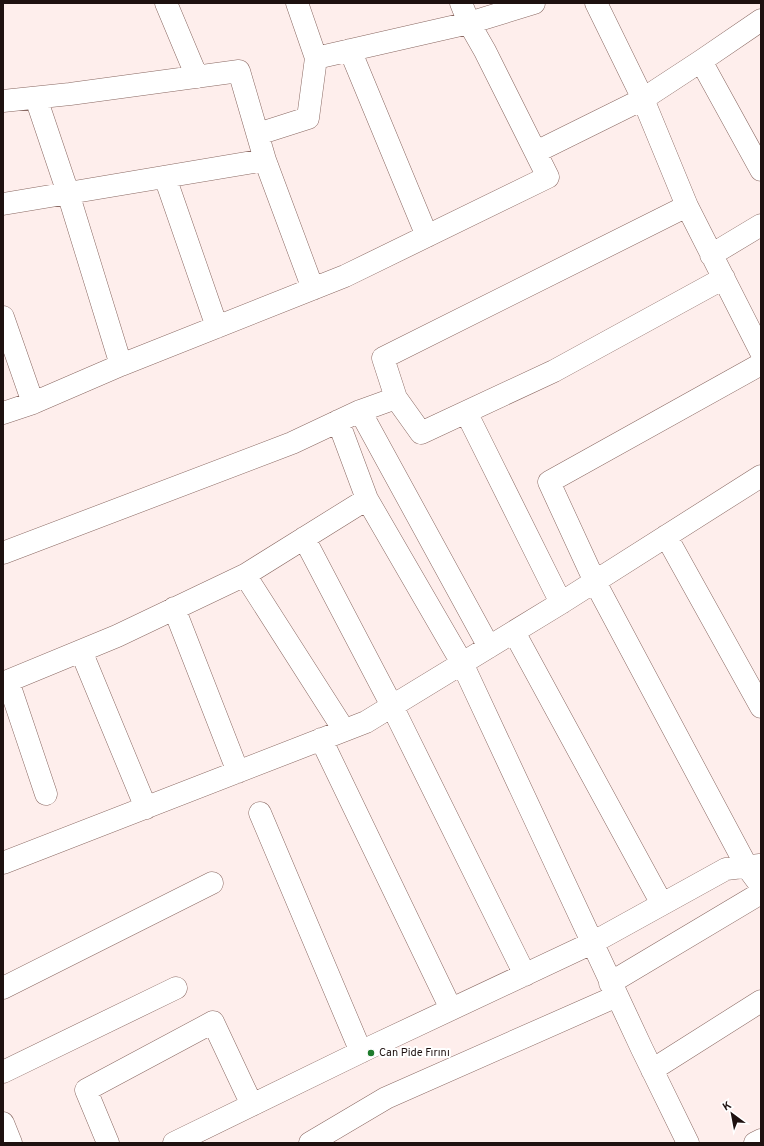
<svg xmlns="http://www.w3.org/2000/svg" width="764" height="1146" viewBox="0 0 764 1146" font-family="Overpass,sans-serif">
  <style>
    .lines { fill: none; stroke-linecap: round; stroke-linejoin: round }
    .minor-casing { stroke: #896862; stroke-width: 23 }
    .secondary-casing { stroke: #896862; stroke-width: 23 }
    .minor { stroke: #fff; stroke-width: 22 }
    .secondary { stroke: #fff; stroke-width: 22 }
    .poi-dot { fill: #1d7b2c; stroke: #fff; stroke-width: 1.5 }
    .labels { text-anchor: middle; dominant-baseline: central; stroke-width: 4; stroke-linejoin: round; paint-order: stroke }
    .poi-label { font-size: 11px; fill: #1e1110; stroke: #fff; text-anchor: start }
  </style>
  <rect width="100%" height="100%" fill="#feeeec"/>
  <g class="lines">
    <g class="minor-casing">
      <path id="minor" d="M166,3L197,77
        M596,3L643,99L687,206L761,352
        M350,50L427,236
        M316,58L469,23L534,3
        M701,61L761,170
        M36,98L68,193L121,365
        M3,101L70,94L239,71L265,160L313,289
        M258,134L308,118L316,58L297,3
        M536,152L643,99L701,61L761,20
        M165,177L217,327
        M3,204L265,160
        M687,206L383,358L396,398L421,433L554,371L724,278
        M711,255L761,225
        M3,317L33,403
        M761,364L549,482L595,582L747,867L761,886
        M360,411L489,647
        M466,412L561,603
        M3,413L33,403L121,365L345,276L548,177L485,51L469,23L461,3
        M367,499L462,663L642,1049L688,1143
        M666,536L761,707
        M304,538L392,706L525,975
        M3,553L292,443L360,411L396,398
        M245,575L367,499L338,421
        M174,608L238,772
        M514,632L662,904
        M81,651L146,808
        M8,681L46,794
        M3,683L117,636L245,575L344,730
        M321,739L451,1009
        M260,813L361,1052
        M3,863L366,722L561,603L761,476
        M610,983L761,893
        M3,988L212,883
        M652,1070L761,1001
        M3,1072L176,988
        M108,1143L86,1090L213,1022L252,1105
        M174,1143L373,1046L592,943L726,869L760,865
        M310,1143L386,1098L617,996
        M755,1143L761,1140"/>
    </g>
    <g class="secondary-casing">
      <path id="secondary" d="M3,1123L11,1143"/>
    </g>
    <use href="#minor" class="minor"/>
    <use href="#secondary" class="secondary"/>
  </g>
  <circle class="poi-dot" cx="371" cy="1053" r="4"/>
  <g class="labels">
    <g class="poi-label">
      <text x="379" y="1053">Can Pide Fırını</text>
    </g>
  </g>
  <rect width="764" height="1146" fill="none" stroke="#1e1110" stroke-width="8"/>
  <g transform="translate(732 1114) rotate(328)" stroke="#ffffff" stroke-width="3" paint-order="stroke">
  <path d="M0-3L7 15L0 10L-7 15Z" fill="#1e1110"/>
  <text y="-6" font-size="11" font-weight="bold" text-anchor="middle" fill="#1e1110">K</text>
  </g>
</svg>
